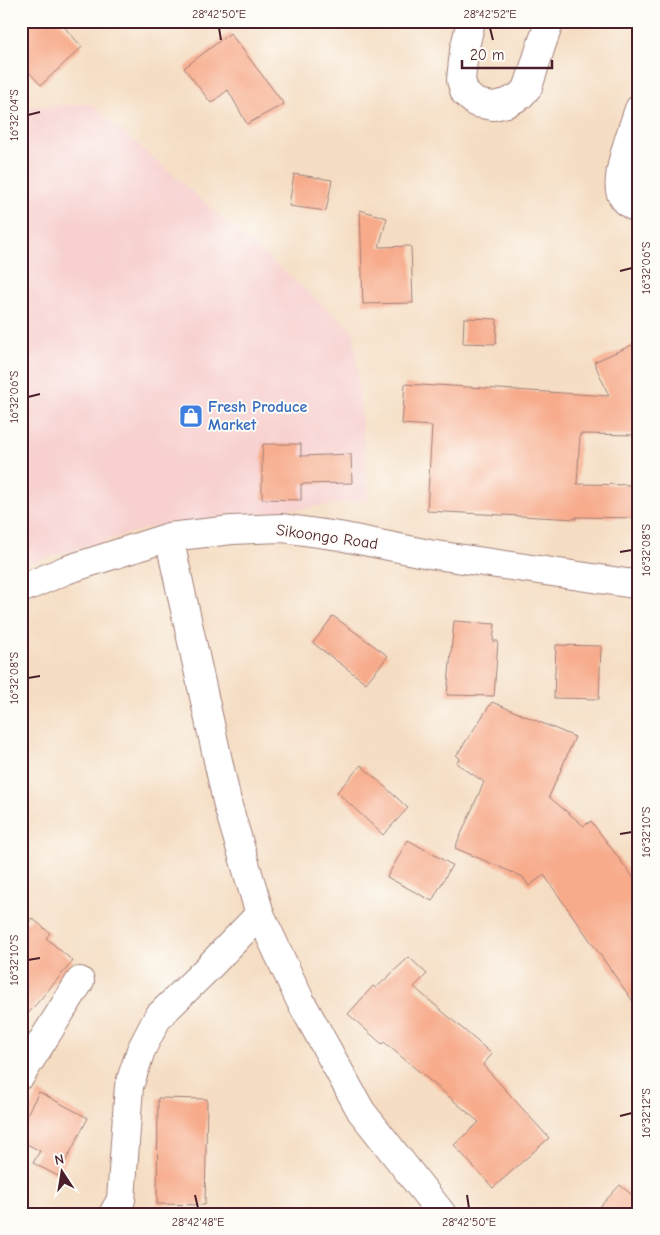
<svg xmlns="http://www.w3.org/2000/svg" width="660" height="1235" viewBox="0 0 660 1235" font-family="'Comic Neue',sans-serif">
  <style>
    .built { fill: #f7d0cf }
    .building { fill: #f7ab8b }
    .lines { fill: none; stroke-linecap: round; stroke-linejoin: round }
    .minor-casing { stroke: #a07e77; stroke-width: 30 }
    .minor { stroke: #fff; stroke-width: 28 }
    .ticks { fill: none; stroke: #4a1f2b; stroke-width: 2 }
    .labels { text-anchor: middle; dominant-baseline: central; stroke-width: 4; stroke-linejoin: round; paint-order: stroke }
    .shop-label { font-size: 16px; font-weight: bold; fill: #366cbe; stroke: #fdfcf7; text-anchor: start }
    .street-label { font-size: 16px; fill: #4a1f2b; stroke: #fdfcf7 }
    .neatline { fill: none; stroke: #4a1f2b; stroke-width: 2 }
    .ticks-label { font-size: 12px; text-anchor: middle; fill: #4a1f2b }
  </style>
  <rect width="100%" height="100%" fill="#fdfcf7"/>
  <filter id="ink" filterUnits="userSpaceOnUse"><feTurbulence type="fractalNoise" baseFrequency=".02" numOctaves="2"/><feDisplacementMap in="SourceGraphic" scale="10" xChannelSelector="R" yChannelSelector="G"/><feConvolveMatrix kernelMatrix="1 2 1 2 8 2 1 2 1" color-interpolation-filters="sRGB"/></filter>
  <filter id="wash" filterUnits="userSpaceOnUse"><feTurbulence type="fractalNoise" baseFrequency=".0096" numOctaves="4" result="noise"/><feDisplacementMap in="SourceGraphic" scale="20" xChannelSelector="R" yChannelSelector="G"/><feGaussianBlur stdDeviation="1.12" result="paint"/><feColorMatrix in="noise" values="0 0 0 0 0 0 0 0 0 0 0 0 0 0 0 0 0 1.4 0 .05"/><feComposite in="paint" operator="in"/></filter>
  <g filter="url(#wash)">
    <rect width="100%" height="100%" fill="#f5ddc3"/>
    <path class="built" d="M91,104L354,332L369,500L147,528L21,566V107Z"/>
    <g id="blocks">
      <path class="building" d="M21,21H59L82,47L41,85L21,64Z
        M230,33L284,104L247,124L228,90L211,103L184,68Z
        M294,174L332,180L326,211L289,206Z
        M360,210L387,218L379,247L411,246L413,303L363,304Z
        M464,318L497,319L496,344L463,343Z
        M639,342V435L580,434L577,484L639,485V518L576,517V519L427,511L432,426L402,424L405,384L435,386L436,385L609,396L594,362Z
        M263,444H301V456L351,454L352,483L301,484V500L262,499V460Z
        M333,616L388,656L366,683L313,643Z
        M454,621L495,624L493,641H498L494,696L447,695Z
        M556,645L601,646L599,699L554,698Z
        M492,702L575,737L549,797L584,826L591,821L639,885V1010L544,875L529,886L523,877L455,848L484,782L456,763L460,758L456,756Z
        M361,765L408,808L383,835L337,792Z
        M408,840L452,865L432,901L387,877Z
        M21,918L28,923L32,918L50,933L46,938L73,961L21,1022Z
        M409,957L427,974L414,987L492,1054L483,1065L549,1138L493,1188L454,1145L479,1122L384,1042L382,1044L348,1014L373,986L376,988Z
        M39,1092L88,1118L58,1176L33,1163L40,1151L21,1141V1125Z
        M158,1098L207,1099L205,1205L157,1204Z
        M620,1185L639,1201V1214H593Z"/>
    </g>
  </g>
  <g filter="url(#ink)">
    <use href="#blocks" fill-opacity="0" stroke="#a07e77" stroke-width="1"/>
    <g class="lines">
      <g class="minor-casing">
        <path id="minor" d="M471,21L464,51L461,80L465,93L476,103L493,106L507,103L520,96L528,87L542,43L550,21
          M639,109C633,127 614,178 621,194C625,202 631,206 639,209
          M169,537L228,806L260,914L300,1000L361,1111L442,1214
          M21,589L66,570L169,537L232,530L282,528L339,536L429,554L627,583L639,584
          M21,1075L80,981
          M113,1214L121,1200L129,1086L141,1050L158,1017L207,969L260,914"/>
      </g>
      <use href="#minor" class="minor"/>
    </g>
  </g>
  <path class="ticks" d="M219,28L221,40M490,28L493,40M28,115L40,112M620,271L632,268M28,397L40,394M620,552L632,550M28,678L40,676M620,834L632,832M28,960L40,958M620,1116L632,1113M195,1195L198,1208M467,1195L469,1208"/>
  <defs>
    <g id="shop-square" transform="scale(1.25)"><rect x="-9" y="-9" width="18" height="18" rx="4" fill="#3f7fe0" stroke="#fdfcf7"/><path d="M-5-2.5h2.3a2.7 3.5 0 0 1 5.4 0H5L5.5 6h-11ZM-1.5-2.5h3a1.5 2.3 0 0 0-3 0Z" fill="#fff"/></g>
  </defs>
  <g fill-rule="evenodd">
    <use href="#shop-square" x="191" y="416"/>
  </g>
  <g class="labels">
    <g class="shop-label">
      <text x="208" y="407">Fresh Produce<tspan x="208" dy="18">Market</tspan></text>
    </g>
    <g class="street-label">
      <text transform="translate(327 537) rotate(8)">Sikoongo Road</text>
    </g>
  </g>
  <rect width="660" height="1235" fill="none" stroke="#fdfcf7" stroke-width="55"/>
  <g transform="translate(62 1172) rotate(348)" stroke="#fdfcf7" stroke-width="4" paint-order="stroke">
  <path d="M0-4L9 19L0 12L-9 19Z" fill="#4a1f2b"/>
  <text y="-8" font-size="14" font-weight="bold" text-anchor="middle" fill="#4a1f2b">N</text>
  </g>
  <path d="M462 60v8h90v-8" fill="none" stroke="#4a1f2b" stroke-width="2.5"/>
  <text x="470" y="60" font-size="15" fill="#4a1f2b" stroke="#fdfcf7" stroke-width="4" paint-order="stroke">20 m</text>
  <rect x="28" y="28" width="604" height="1180" class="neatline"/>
  <g class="ticks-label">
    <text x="219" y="18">28°42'50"E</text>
    <text x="490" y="18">28°42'52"E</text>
    <text transform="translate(14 115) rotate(-90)" y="4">16°32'04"S</text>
    <text transform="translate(646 268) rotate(-90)" y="4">16°32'06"S</text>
    <text transform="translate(14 397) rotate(-90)" y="4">16°32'06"S</text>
    <text transform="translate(646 550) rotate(-90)" y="4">16°32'08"S</text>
    <text transform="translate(14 678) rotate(-90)" y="4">16°32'08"S</text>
    <text transform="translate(646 832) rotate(-90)" y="4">16°32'10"S</text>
    <text transform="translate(14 960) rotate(-90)" y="4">16°32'10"S</text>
    <text transform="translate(646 1113) rotate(-90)" y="4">16°32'12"S</text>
    <text x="198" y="1226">28°42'48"E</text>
    <text x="469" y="1226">28°42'50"E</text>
  </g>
</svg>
